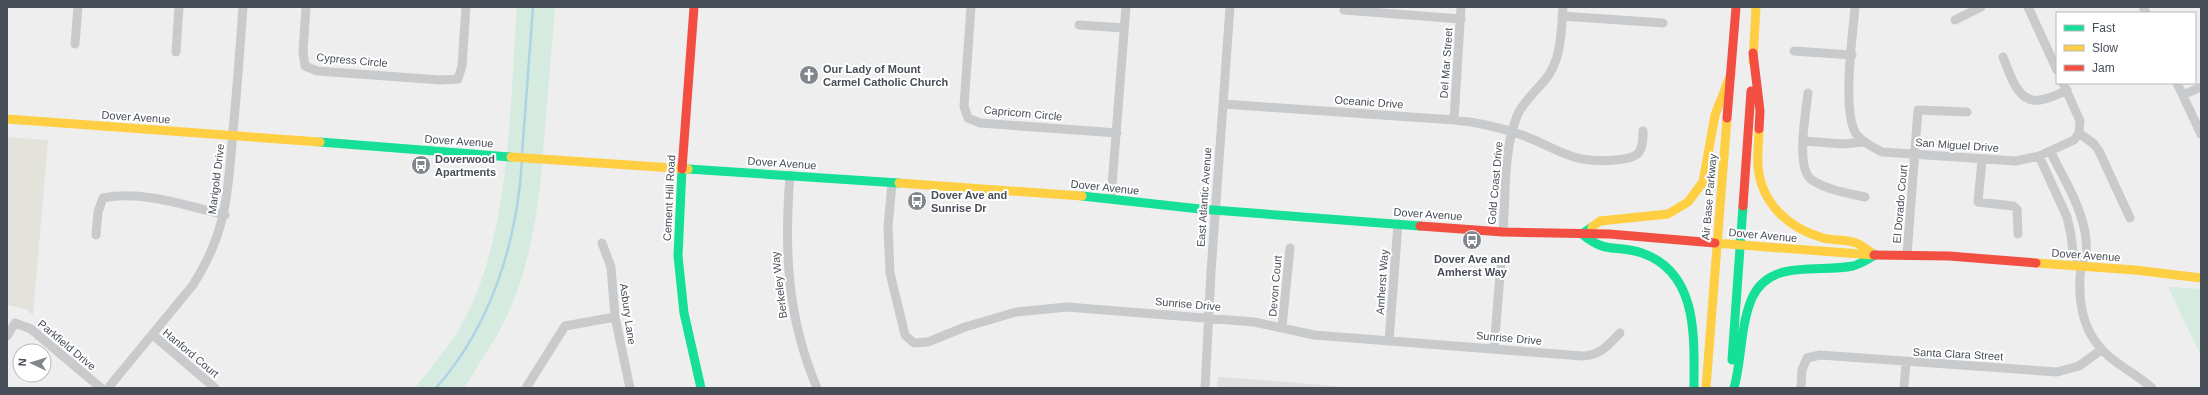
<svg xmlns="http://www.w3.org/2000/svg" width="2208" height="395" viewBox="0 0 2208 395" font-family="Helvetica,sans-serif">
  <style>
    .commercial { fill: #e3e2db }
    .education { fill: #e0dfdf }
    .green { fill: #d5ebe0 }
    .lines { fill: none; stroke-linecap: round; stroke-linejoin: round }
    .stream { stroke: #aed3e5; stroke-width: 2.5 }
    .street { stroke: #c9cacc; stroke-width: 9 }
    .fast { stroke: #16e098; stroke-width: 9 }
    .slow { stroke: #ffcf43; stroke-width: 9 }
    .jam { stroke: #f24e42; stroke-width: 9 }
    .labels { text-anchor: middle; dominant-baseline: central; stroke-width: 4; stroke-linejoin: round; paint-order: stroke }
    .street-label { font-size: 11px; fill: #474e58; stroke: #fff }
    .poi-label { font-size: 11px; font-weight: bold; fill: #474e58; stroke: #fff; text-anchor: start }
  </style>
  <rect width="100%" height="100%" fill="#eee"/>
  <path class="commercial" d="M7,137L48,140L33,315L26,309L7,305Z"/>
  <path class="education" d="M1218,377L1252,379L1356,388H1217Z"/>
  <path class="green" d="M517,7H555L541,177C536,226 526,278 504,322C494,342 480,361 469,381L463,388H415C439,358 460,334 475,297C511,209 510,102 517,7Z
    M2168,287L2201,289V356Z"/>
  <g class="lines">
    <path class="stream" d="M522,154L533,7
      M436,388C491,326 517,242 522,161"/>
    <path class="street" d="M306,7L303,52L305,66L317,71L441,80L458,79L462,66L466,7
      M971,7L964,106L968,118L980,123L1117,133
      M1855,7C1853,35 1841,113 1857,135C1863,143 1873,147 1882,152L2016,161L2039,156L2074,140L2079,133L2080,121L2063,83
      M2028,7L2057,70
      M2143,7L2146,13
      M1344,10L1461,19
      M1562,16L1663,23
      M1955,20L1981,7
      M1079,25L1124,28
      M75,44L78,7
      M1794,51L1852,55
      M176,52L179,7
      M2003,57C2010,73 2017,104 2040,100C2049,99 2059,94 2067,90
      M2177,83L2201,134
      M1808,93C1806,112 1795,169 1812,180C1827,190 1847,193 1865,197
      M2183,95L2201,87
      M1223,104L1454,120C1477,122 1498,127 1519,134C1559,148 1569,164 1615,160C1639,158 1643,154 1643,131
      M1454,120L1461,7
      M2079,133L2094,144L2099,151L2130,218
      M1804,141L1843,144L1863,142
      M2050,151C2063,177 2080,204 2085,232C2086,238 2087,247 2086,253C2085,258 2081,262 2081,267C2078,290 2080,318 2093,338C2107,361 2133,371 2152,388
      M2039,156L2067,217L2071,235L2073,252L2081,266
      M1982,160L1978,202L2013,206L2017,209L2018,234
      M790,175C784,251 787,317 817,388
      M892,183L888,227L890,273L905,335L914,343L928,342L965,327L1016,312L1067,307L1254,322L1314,335L1582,356C1600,356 1608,345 1620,333
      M1111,198L1126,7
      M1503,232C1506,194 1503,152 1517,116C1523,102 1535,92 1545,80C1562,59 1561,32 1563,7
      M96,235L98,212L103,198C142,190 187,206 225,215
      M602,243L611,267L615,317L630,388
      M1907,255L1918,110L1967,112
      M1282,327L1290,248
      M153,335L215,388
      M7,336L15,323L31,329L101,388
      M1389,341L1398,224
      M1494,349L1501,263
      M108,388L193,285C227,232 228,192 233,131C237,90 240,48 243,7
      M526,388L565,326L615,317
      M1205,388L1211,272L1230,7
      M1801,388L1802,370L1807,358L1820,355L2057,372L2079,366L2101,350
      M1904,388L1906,362"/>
    <path class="fast" d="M320,142L511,157
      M682,169L678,256L684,313L701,388
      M688,169L899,183
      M1082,196L1200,209L1420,226
      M1592,227L1582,234C1607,255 1616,244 1642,253C1699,273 1694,338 1694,388
      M1732,360L1743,206
      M1734,388C1742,359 1740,326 1752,298C1770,258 1819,273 1853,266C1861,264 1868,259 1875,255L1872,253"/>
    <path class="slow" d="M1753,62L1756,7
      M7,119L320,142
      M1759,129C1759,141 1757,154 1758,166C1761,203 1788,228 1823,238C1834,241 1846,239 1856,243C1862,245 1867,250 1872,253
      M511,157L688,169
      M899,183L1082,196
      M1592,227L1600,221L1668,214L1688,202L1703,182L1715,115L1731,74
      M1715,243L1874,255
      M2036,263L2135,270L2201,278
      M1706,388L1727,118"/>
    <path class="jam" d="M1753,53L1760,111L1759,129
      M1727,118L1736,7
      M682,169L694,7
      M1743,206L1751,91
      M1420,226L1503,232L1609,234L1715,243
      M1874,255L1949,256L2036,263"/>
  </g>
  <defs>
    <g id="church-disc" transform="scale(1)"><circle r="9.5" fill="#81868c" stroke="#fff"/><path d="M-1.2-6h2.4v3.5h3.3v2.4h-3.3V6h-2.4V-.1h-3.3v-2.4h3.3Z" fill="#fff"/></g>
    <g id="bus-disc" transform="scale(1)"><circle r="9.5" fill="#81868c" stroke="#fff"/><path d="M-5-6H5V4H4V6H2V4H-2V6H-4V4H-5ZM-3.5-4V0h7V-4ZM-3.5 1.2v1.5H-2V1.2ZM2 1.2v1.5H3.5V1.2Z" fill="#fff"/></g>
  </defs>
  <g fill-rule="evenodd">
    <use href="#church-disc" x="809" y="75"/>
    <use href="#bus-disc" x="421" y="165"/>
    <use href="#bus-disc" x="917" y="201"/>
    <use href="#bus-disc" x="1472" y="240"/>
  </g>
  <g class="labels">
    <g class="street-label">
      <text transform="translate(352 60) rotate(5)">Cypress Circle</text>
      <text transform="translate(1446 63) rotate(-86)">Del Mar Street</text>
      <text transform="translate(1369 102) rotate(4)">Oceanic Drive</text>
      <text transform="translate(1023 113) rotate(5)">Capricorn Circle</text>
      <text transform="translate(136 117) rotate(4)">Dover Avenue</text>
      <text transform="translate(459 141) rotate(4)">Dover Avenue</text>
      <text transform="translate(1957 145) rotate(4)">San Miguel Drive</text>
      <text transform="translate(782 163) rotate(4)">Dover Avenue</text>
      <text transform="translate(216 179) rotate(-83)">Marigold Drive</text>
      <text transform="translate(1495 183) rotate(-85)">Gold Coast Drive</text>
      <text transform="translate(1105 187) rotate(6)">Dover Avenue</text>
      <text transform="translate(1204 197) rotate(-86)">East Atlantic Avenue</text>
      <text transform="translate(1709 197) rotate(-85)">Air Base Parkway</text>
      <text transform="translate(669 198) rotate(-87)">Cement Hill Road</text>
      <text transform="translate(1900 204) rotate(-85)">El Dorado Court</text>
      <text transform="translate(1428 214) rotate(4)">Dover Avenue</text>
      <text transform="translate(1763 235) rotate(5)">Dover Avenue</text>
      <text transform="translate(2086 255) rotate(4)">Dover Avenue</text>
      <text transform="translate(1382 282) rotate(-86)">Amherst Way</text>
      <text transform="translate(779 285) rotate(-97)">Berkeley Way</text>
      <text transform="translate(1275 286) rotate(-85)">Devon Court</text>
      <text transform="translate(1188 304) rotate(5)">Sunrise Drive</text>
      <text transform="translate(628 314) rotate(82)">Asbury Lane</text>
      <text transform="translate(1509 338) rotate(5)">Sunrise Drive</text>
      <text transform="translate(67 345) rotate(40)">Parkfield Drive</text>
      <text transform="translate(191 353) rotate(40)">Hanford Court</text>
      <text transform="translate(1958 354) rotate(3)">Santa Clara Street</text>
    </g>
    <g class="poi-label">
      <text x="823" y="69">Our Lady of Mount<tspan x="823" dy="13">Carmel Catholic Church</tspan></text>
      <text x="435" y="159">Doverwood<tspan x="435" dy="13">Apartments</tspan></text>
      <text x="931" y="195">Dover Ave and<tspan x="931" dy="13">Sunrise Dr</tspan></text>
      <text x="1472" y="259" text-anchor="middle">Dover Ave and<tspan x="1472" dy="13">Amherst Way</tspan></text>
    </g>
  </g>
  <rect width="2208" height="395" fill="none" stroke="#474e58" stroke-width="16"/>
  <rect x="2056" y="12" width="140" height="72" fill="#ffffff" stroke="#b5b8bc"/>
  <rect x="2064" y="25" width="20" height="6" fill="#16e098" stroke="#b5b8bc"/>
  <text x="2092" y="32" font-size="12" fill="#474e58">Fast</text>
  <rect x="2064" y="45" width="20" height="6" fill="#ffcf43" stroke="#b5b8bc"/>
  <text x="2092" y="52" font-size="12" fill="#474e58">Slow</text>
  <rect x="2064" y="65" width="20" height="6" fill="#f24e42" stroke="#b5b8bc"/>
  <text x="2092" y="72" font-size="12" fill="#474e58">Jam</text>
  <g transform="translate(32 363) rotate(274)"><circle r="19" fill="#ffffff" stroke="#b5b8bc"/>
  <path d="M0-3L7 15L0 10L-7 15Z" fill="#81868c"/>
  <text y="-6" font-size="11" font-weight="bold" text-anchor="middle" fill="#474e58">N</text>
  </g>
</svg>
